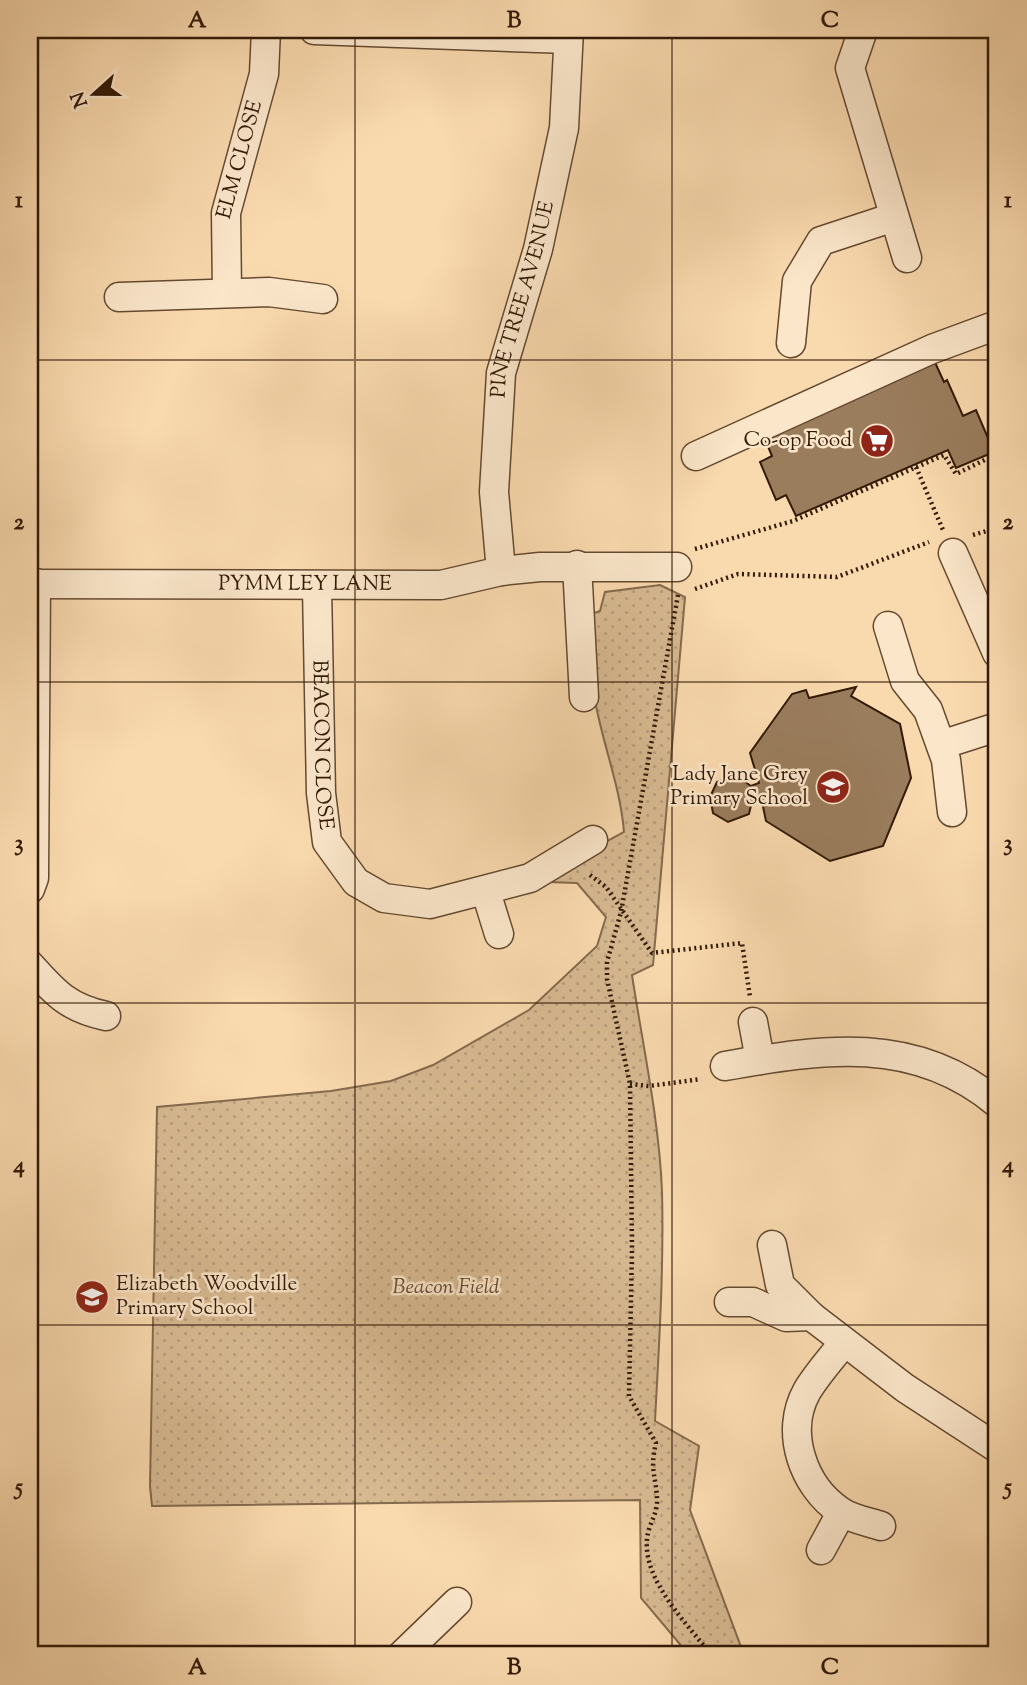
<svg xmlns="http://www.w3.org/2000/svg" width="1027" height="1685" viewBox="0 0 1027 1685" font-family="'Sorts Mill Goudy',serif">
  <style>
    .park { fill: url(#park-dots); stroke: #856a4c; stroke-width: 2 }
    .building { fill: #9a7d5d; stroke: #331a06; stroke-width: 2 }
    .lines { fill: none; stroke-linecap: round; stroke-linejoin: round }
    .minor-casing { stroke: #644a30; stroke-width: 31 }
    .path { stroke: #331a06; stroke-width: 4.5; stroke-dasharray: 2 3.5; stroke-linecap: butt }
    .minor { stroke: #fbe6ca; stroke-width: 28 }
    .grid { fill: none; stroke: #331a06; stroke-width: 2; stroke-opacity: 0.55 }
    .labels { text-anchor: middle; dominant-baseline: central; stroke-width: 5; stroke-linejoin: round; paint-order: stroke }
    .street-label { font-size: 21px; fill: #331a06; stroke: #fbe6ca }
    .poi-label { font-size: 21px; fill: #331a06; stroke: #fbe6ca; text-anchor: end }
    .park-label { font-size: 21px; font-style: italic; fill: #644a30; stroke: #fbe6ca }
    .neatline { fill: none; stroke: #331a06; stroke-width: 2.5 }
    .grid-label { font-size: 23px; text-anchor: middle; font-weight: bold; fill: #331a06 }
  </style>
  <defs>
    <pattern id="park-dots" width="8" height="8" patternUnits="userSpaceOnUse" patternTransform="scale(1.75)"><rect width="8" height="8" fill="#d7b991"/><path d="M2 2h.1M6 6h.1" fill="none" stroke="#b99e7c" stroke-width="1.8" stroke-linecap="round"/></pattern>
  </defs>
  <rect width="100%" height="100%" fill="#f9d9ae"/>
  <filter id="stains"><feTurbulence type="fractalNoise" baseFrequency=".00286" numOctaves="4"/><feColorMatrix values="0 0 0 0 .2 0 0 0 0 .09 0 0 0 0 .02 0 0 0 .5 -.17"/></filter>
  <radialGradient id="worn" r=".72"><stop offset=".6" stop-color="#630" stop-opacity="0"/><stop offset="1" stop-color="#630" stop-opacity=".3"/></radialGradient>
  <path class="park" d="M660,585L685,597L653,965L632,975C643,1047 659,1119 662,1191C664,1268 659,1345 655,1421L699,1446L690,1510L744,1655H689L641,1598L640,1500L152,1506L150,1486L157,1107L331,1091L391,1081L433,1065L529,1010L597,946L606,917L577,883L547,882L545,875L624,832C620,783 600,738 593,689C590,663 592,638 594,613L600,611L605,592Z"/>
  <path class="building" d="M933,358L944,382L947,380L963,416L976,410L994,452L956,468L948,450L796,516L786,495L776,500L760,462L772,456L762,432Z
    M856,687L851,696L900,724L911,778L883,846L830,861L766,821L761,797L752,801L749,814L728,822L713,813L710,797L717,782L735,775L751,786L759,783L750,753L792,694L806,690L809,698Z"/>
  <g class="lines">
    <g class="minor-casing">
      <g id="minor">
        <path d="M314,30L568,39"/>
        <path d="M863,30L850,68L907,258"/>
        <path id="s1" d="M227,293L226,213L264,74L266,30"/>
        <path d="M119,297L269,292L323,299"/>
        <path d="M791,343L797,281L821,241L894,217"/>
        <path d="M696,456L932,349L997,325"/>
        <path d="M953,553L997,653"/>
        <path d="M577,565L584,697"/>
        <path id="s2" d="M501,571L494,492L501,373L538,249L564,128L569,30"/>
        <path id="s3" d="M30,584L441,585L501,571L540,567H677"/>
        <path id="s4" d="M317,587L321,793L327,842L356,882L384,898L430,904L530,878L593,840"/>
        <path d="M888,626L905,681L928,710L946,760L952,812"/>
        <path d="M941,745L997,727"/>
        <path d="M30,889L34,878L36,583"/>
        <path d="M486,892L499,934"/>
        <path d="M30,965C55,993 68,1008 106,1016"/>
        <path d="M753,1022L760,1060"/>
        <path d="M725,1066C823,1049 914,1034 997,1103"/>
        <path d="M729,1302H753L786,1317L811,1316L780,1285L772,1245"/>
        <path d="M811,1316L905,1388L997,1448"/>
        <path d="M844,1342C832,1358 817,1374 807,1391C784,1432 803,1486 840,1511C851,1519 869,1522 881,1526"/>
        <path d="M821,1550L841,1513"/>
        <path d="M402,1655L457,1602"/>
      </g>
    </g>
    <path class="path" d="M916,467L943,530
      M973,535L997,528
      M695,549L793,521L944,455L956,474L997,454
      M695,589L738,574L837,577L929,542
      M678,595L621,912L607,962V979L630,1084L632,1249L629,1396L656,1443C649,1472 657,1477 657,1502C657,1514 648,1526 647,1539C643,1581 687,1623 711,1655
      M590,875L606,887L652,953L742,943L750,997
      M630,1084L649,1086L701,1079"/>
    <use href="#minor" class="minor"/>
  </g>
  <path class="grid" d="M355,30V1655M672,30V1655M30,360H997M30,682H997M30,1003H997M30,1325H997"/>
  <defs>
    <g id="supermarket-disc" transform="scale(1.75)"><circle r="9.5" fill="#8f2418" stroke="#fbe6ca"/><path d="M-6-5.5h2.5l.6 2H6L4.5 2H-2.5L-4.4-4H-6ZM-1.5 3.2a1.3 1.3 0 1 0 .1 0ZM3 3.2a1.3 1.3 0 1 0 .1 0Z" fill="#fff"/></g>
    <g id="school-disc" transform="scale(1.75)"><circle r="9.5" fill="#8f2418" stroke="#fbe6ca"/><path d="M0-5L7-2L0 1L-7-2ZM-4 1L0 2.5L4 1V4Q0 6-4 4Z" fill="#fff"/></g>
  </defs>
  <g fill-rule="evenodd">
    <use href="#supermarket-disc" x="877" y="441"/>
    <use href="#school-disc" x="833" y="787"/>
    <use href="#school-disc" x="92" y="1297"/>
  </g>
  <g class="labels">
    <g class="street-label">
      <text stroke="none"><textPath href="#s1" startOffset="135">ELM CLOSE</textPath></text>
      <text stroke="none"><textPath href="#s2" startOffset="275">PINE TREE AVENUE</textPath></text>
      <text stroke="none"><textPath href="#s3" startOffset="275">PYMM LEY LANE</textPath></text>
      <text stroke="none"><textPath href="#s4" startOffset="158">BEACON CLOSE</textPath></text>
    </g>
    <g class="poi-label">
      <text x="852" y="441">Co-op Food</text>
      <text x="808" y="775">Lady Jane Grey<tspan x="808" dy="24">Primary School</tspan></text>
      <text x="116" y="1285" text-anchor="start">Elizabeth Woodville<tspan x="116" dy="24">Primary School</tspan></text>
    </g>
    <g class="park-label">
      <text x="446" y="1288">Beacon Field</text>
    </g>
  </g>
  <rect width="1027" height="1685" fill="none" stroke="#f9d9ae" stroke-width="77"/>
  <g transform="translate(94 94) rotate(249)" stroke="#fbe6ca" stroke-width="5" paint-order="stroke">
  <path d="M0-5L12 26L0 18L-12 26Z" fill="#331a06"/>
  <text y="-10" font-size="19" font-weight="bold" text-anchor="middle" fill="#331a06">N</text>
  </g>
  <rect x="38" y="38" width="950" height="1608" class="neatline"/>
  <g class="grid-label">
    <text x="197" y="27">A</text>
    <text x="514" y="27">B</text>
    <text x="830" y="27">C</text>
    <text x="19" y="207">1</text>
    <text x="1008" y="207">1</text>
    <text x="19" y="529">2</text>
    <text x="1008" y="529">2</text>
    <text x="19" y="850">3</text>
    <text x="1008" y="850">3</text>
    <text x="19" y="1172">4</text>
    <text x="1008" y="1172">4</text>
    <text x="19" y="1494">5</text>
    <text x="1008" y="1494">5</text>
    <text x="197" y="1674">A</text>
    <text x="514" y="1674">B</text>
    <text x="830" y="1674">C</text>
  </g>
  <rect width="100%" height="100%" filter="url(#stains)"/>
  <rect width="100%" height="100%" fill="url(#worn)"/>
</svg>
